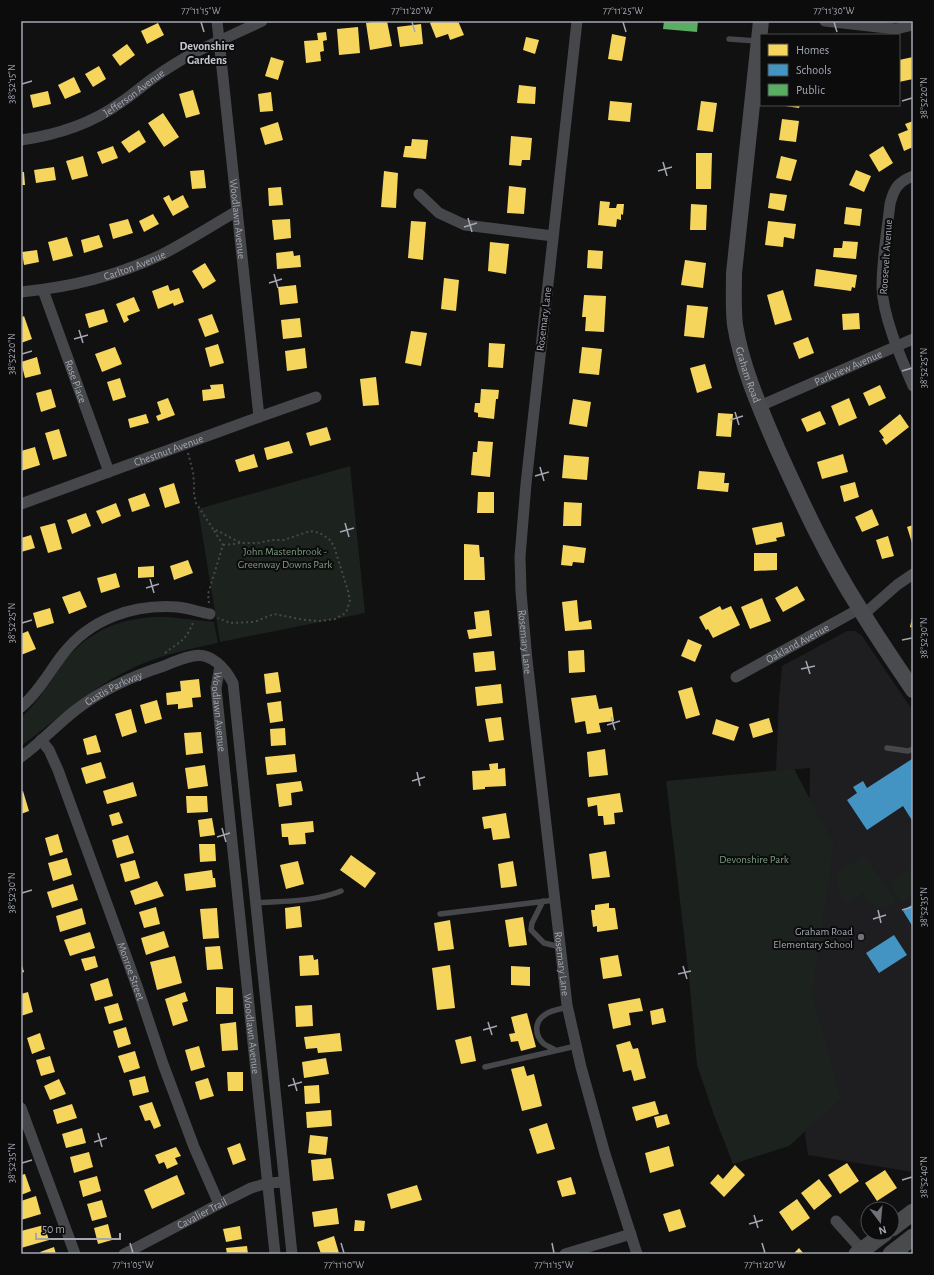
<svg xmlns="http://www.w3.org/2000/svg" width="934" height="1275" viewBox="0 0 934 1275" font-family="'Alegreya Sans',sans-serif">
  <style>
    .built { fill: #1e1e20 }
    .park { fill: #1c221d }
    .homes { fill: #f6d55c }
    .schools { fill: #4393c3 }
    .public { fill: #5aae61 }
    .lines { fill: none; stroke-linecap: round; stroke-linejoin: round }
    .path { stroke: #47484c; stroke-width: 2; stroke-dasharray: 2 3; stroke-linecap: butt }
    .lane { stroke: #46474a; stroke-width: 5.5 }
    .street { stroke: #46474a; stroke-width: 11 }
    .secondary { stroke: #4a4b4e; stroke-width: 16 }
    .primary { stroke: #494a4c; stroke-width: 17 }
    .ticks { fill: none; stroke: #a3a7b2; stroke-width: 1.5 }
    .poi-dot { fill: #70727a; stroke: #0c0c0d; stroke-width: 1.5 }
    .labels { text-anchor: middle; dominant-baseline: central; stroke-width: 4; stroke-linejoin: round; paint-order: stroke }
    .street-label { font-size: 11px; fill: #a3a7b2; stroke: #0c0c0d }
    .park-label { font-size: 11px; fill: #7b9c80; stroke: #0c0c0d }
    .poi-label { font-size: 11px; fill: #a3a7b2; stroke: #0c0c0d; text-anchor: end }
    .neighbourhood-label { font-size: 12px; font-weight: bold; fill: #c4c6ce; stroke: #0c0c0d }
    .neatline { fill: none; stroke: #a3a7b2; stroke-width: 1.5 }
    .ticks-label { font-size: 10px; text-anchor: middle; fill: #a3a7b2 }
  </style>
  <rect width="100%" height="100%" fill="#111112"/>
  <path class="built" d="M847,631H855L862,636L913,711V1172L808,1155L805,1134L810,768L776,771L779,699L782,666Z"/>
  <path class="park" d="M350,466L365,613L220,642L198,509Z
    M153,617H167L214,622L218,643C186,650 154,656 125,672C87,691 56,721 21,746V718C30,709 38,700 45,689C52,680 57,670 64,661C89,632 115,620 153,617Z
    M794,769L834,844L812,994L841,1099L789,1146L733,1164L714,1115L697,1065L689,978L666,781Z
    M864,855L896,901L887,907H874L863,893L847,904L836,887L838,873Z
    M913,867V894L901,902L889,884Z"/>
  <path class="homes" d="M379,21H387L392,46L370,50L366,23Z
    M434,21H458L464,35L450,40L448,34L436,38L430,23Z
    M158,23L164,35L147,44L141,31Z
    M421,24L423,44L400,47L397,27Z
    M358,27L360,53L339,55L337,29Z
    M326,32L327,40L323,41L324,51L320,52L321,61L306,63L304,41L318,40L317,33Z
    M612,34L626,37L622,61L608,59Z
    M526,37L539,40L535,54L523,50Z
    M127,44L135,55L120,66L112,55Z
    M271,57L284,61L278,80L265,76Z
    M913,57V79L899,82V60Z
    M99,66L106,79L93,87L85,74Z
    M74,77L81,92L65,99L58,85Z
    M519,85L536,87L535,104L517,103Z
    M193,90L200,114L186,118L179,94Z
    M48,91L51,104L33,108L30,95Z
    M271,92L273,111L260,112L258,94Z
    M610,101L632,103L630,122L608,120Z
    M701,101L717,103L713,132L697,130Z
    M785,105H800L799,108L785,106Z
    M163,113L179,137L164,147L148,123Z
    M782,119L799,121L796,142L779,140Z
    M913,121V147L904,151L898,134L908,130L905,124Z
    M278,122L283,140L265,145L260,128Z
    M139,130L146,142L129,153L121,142Z
    M511,136L532,138L530,160H522L521,166L509,165Z
    M412,139L428,140L426,159L403,157L405,146H411Z
    M113,146L118,158L102,164L97,152Z
    M883,146L893,163L879,172L869,155Z
    M696,153H712L711,189H696Z
    M83,156L88,176L72,180L66,161Z
    M781,156L797,160L791,181L776,178Z
    M54,167L56,180L36,183L34,170Z
    M204,170L206,188L192,189L190,171Z
    M856,170L871,176L864,192L849,185Z
    M384,171L398,173L396,208L381,207Z
    M21,172H24L25,185H21Z
    M509,186L526,188L524,214L507,213Z
    M281,187L283,205L269,206L268,188Z
    M770,193L787,195L784,211L768,208Z
    M169,195L172,201L183,195L189,207L173,216L163,198Z
    M600,201L610,202L609,208H616L617,204H624L623,215L621,214V220L617,219L616,227L598,225Z
    M691,204L707,205L706,230H690Z
    M846,207L862,209L860,226L844,224Z
    M153,214L159,224L144,232L139,221Z
    M128,219L133,233L113,239L109,224Z
    M290,219L291,238L274,240L272,220Z
    M411,221L426,222L423,260L408,258Z
    M768,221L796,224L794,239L784,237L783,247L765,245Z
    M99,235L103,247L84,253L81,240Z
    M67,237L73,256L53,261L48,242Z
    M843,241L858,242L856,259L833,257L834,248H842Z
    M490,242L509,244L506,274L488,271Z
    M37,250L39,262L24,265L22,252Z
    M588,250L603,251L602,269L587,268Z
    M293,251L294,256L300,255L301,267L277,269L276,253Z
    M685,260L706,263L703,288L681,285Z
    M205,263L216,281L203,289L192,271Z
    M816,269L857,275L855,288L852,287L851,291L814,286Z
    M444,278L459,280L456,311L441,309Z
    M168,285L170,291L179,288L184,302L174,306L173,303L158,309L152,291Z
    M296,285L298,303L280,305L278,287Z
    M783,290L792,320L775,325L767,295Z
    M584,295L606,296L604,332L585,331L586,317H582Z
    M134,297L140,311L127,316L129,320L124,323L116,304Z
    M687,305L708,307L704,338L684,336Z
    M104,309L108,322L89,328L85,314Z
    M859,313L860,329L843,330L842,314Z
    M212,314L219,332L205,337L198,319Z
    M24,316L32,339L21,343V318Z
    M300,318L302,337L283,339L281,320Z
    M411,331L427,333L421,366L405,363Z
    M808,337L814,353L799,359L793,343Z
    M489,343L505,344L503,368L488,367Z
    M218,344L224,363L210,367L205,348Z
    M115,347L122,364L102,372L95,354Z
    M582,347L602,349L599,375L579,373Z
    M305,348L307,368L287,371L285,351Z
    M37,357L41,374L25,378L21,362Z
    M705,364L712,388L697,393L690,368Z
    M376,377L379,405L363,406L360,379Z
    M120,378L126,397L113,401L107,382Z
    M223,384L225,398L203,401L202,390L211,389L210,385Z
    M880,385L886,398L869,406L863,393Z
    M51,389L56,407L41,412L36,393Z
    M481,389L499,390L498,399H496L494,419L478,417V413L474,412L475,403H480Z
    M168,398L175,415L158,421L156,416L161,414L157,402Z
    M849,398L857,418L839,426L831,406Z
    M573,399L591,402L587,427L569,424Z
    M820,411L826,424L807,432L801,419Z
    M718,413L733,414L731,437L716,436Z
    M146,414L149,423L130,428L128,419Z
    M900,414L909,427L886,445L882,439L884,438L879,431Z
    M327,427L331,440L310,446L306,433Z
    M59,429L67,456L53,460L45,433Z
    M289,441L293,453L267,460L264,448Z
    M478,441L493,442L490,477L471,475L473,452H477Z
    M35,447L40,465L21,471V451Z
    M254,454L258,467L239,472L235,460Z
    M843,454L848,472L822,479L817,462Z
    M564,455L589,457L587,480L562,478Z
    M699,471L725,473L724,483H729L728,492L697,489Z
    M855,482L859,497L844,502L840,486Z
    M174,483L180,503L165,508L159,488Z
    M478,492H494V513H477Z
    M145,493L150,506L132,512L128,499Z
    M564,502L582,503L581,526H563Z
    M116,503L121,516L102,524L96,511Z
    M872,509L879,525L862,532L855,517Z
    M86,513L91,526L72,534L67,520Z
    M782,522L785,536L776,538L777,541L756,545L752,528Z
    M55,523L62,549L48,553L40,527Z
    M913,525V546L907,527Z
    M31,535L35,548L21,552V538Z
    M888,536L894,556L882,559L876,540Z
    M464,544L479,545L480,557H484L485,580H464Z
    M563,545L586,548L584,563L573,562L572,566L561,565Z
    M754,553H777V570L754,571Z
    M188,560L193,573L174,580L170,566Z
    M154,566V577L138,578V567Z
    M116,573L120,587L101,593L97,578Z
    M797,586L805,600L783,612L775,598Z
    M80,591L87,607L69,614L62,597Z
    M762,598L771,621L750,629L741,607Z
    M577,600L579,622L591,620L592,629L565,631L562,602Z
    M720,606L722,610L731,606L740,625L713,638L708,629L706,630L699,617Z
    M50,608L54,623L37,628L33,613Z
    M489,610L492,636L469,639L467,630L476,629L474,612Z
    M912,618H913V628L910,627Z
    M28,631L36,649L21,655V634Z
    M688,639L702,645L695,662L681,656Z
    M584,650L585,672L569,673L568,651Z
    M494,651L496,670L475,672L473,653Z
    M278,672L281,692L266,694L264,674Z
    M199,679L201,697L192,698L193,707L178,709V704L167,705L166,693L181,691L180,681Z
    M501,684L503,703L477,706L475,687Z
    M692,687L700,715L686,719L678,691Z
    M596,695L599,709L612,707L614,721L599,723L601,732L587,734L585,721L575,723L571,698Z
    M157,700L162,719L145,724L140,705Z
    M281,701L283,721L270,723L267,703Z
    M131,709L137,732L122,737L115,714Z
    M501,717L504,740L489,742L485,719Z
    M769,718L773,732L753,738L749,724Z
    M716,719L739,727L734,741L712,734Z
    M285,728L286,745L271,746L270,729Z
    M201,732L203,753L186,755L184,733Z
    M96,735L101,752L87,755L83,739Z
    M605,749L608,775L589,777L587,752Z
    M295,754L297,772L267,775L265,757Z
    M101,762L106,778L86,784L81,768Z
    M498,763V769L505,768L506,786L485,787V789L473,790L472,771L490,770L489,764Z
    M205,765L208,786L188,789L185,768Z
    M301,781L303,791L291,793L292,805L279,807L276,784Z
    M133,782L137,796L107,804L103,791Z
    M21,791H23L29,811L21,814Z
    M620,793L623,812L614,813L615,824L604,825L603,816H598L597,805L588,807L587,798Z
    M186,796H207L208,812L187,813Z
    M119,812L123,823L112,826L109,815Z
    M506,813L510,838L493,840L491,828L484,829L482,817Z
    M212,818L215,835L200,837L198,820Z
    M313,821L314,832L305,833L306,844L289,845L288,837H282L281,824Z
    M58,834L63,852L50,856L45,838Z
    M128,835L134,853L117,858L112,840Z
    M199,844H215L216,861L200,862Z
    M606,851L610,877L592,879L589,854Z
    M351,855L376,873L365,888L340,870Z
    M67,858L72,875L53,881L48,863Z
    M135,860L140,878L125,882L120,864Z
    M298,861L304,884L286,889L280,865Z
    M513,861L517,886L501,888L498,864Z
    M212,870L213,878H215L216,887L186,891L184,874Z
    M157,881L164,896L135,905L130,891Z
    M73,884L78,900L52,908L47,892Z
    M609,903V908H615L618,929L597,932V926L593,927L591,910H595V905Z
    M300,906L302,927L286,929L285,908Z
    M156,907L160,924L144,928L139,912Z
    M82,908L86,924L60,932L56,916Z
    M217,908L219,938L203,939L200,909Z
    M523,917L527,945L509,947L505,920Z
    M450,920L454,949L438,951L434,923Z
    M164,931L169,947L146,955L141,938Z
    M90,932L95,948L70,956L64,940Z
    M220,946L223,969L207,970L205,947Z
    M313,955L314,960L318,959L319,975L300,976L299,956Z
    M618,955L622,976L603,979L600,958Z
    M95,956L98,967L85,971L81,959Z
    M175,956L182,983L157,990L150,962Z
    M21,962L24,972L21,973Z
    M450,965L455,1008L437,1010L432,968Z
    M511,966L530,967V986L511,985Z
    M108,978L113,996L95,1001L90,984Z
    M216,987L233,988V1014H216Z
    M28,992L33,1012L21,1016V994Z
    M185,992L188,1001L182,1003L188,1021L173,1026L165,999Z
    M640,998L643,1011L629,1013L631,1025L613,1029L608,1004Z
    M118,1003L123,1020L109,1024L104,1007Z
    M312,1005L313,1026L296,1027L295,1006Z
    M663,1008L666,1022L652,1025L650,1011Z
    M527,1013L536,1047L521,1051L518,1041L511,1042L509,1034L515,1033L511,1017Z
    M236,1022L238,1050L222,1051L220,1024Z
    M126,1027L131,1044L118,1048L113,1031Z
    M40,1033L45,1049L32,1054L27,1038Z
    M340,1033L342,1051L318,1053L317,1048L306,1049L304,1037Z
    M471,1036L476,1061L461,1064L455,1040Z
    M630,1041L633,1049L638,1048L646,1078L634,1081L631,1070L623,1072L616,1045Z
    M199,1046L205,1067L191,1071L185,1050Z
    M135,1051L140,1068L124,1073L118,1056Z
    M50,1056L55,1072L41,1076L36,1060Z
    M326,1058L329,1074L304,1078L302,1062Z
    M524,1066L527,1076L534,1074L542,1106L522,1111L511,1069Z
    M227,1072H243V1091H228Z
    M145,1076L149,1092L133,1096L129,1080Z
    M208,1078L214,1096L200,1100L195,1082Z
    M59,1079L66,1094L50,1100L44,1086Z
    M319,1085L320,1103L305,1104L304,1086Z
    M655,1101L659,1114L636,1121L632,1107Z
    M152,1102L161,1126L154,1129L150,1120L145,1121L139,1106Z
    M72,1104L77,1118L57,1124L53,1110Z
    M331,1110L332,1126L307,1128L306,1112Z
    M667,1114L670,1124L657,1128L654,1117Z
    M547,1123L555,1149L537,1154L529,1129Z
    M82,1128L86,1143L66,1148L62,1134Z
    M310,1135L328,1137L326,1155L308,1153Z
    M240,1143L246,1160L233,1165L227,1148Z
    M669,1146L674,1166L650,1173L645,1153Z
    M176,1147L181,1156L175,1158L178,1164L167,1169L164,1162L159,1164L155,1155Z
    M89,1152L93,1167L74,1173L70,1157Z
    M331,1158L334,1179L313,1181L311,1160Z
    M847,1163L859,1181L840,1194L828,1175Z
    M735,1165L745,1175L724,1197L710,1183L718,1174L723,1179Z
    M885,1170L897,1188L877,1201L865,1183Z
    M25,1174L31,1191L21,1195V1175Z
    M177,1175L185,1194L152,1209L144,1190Z
    M97,1176L101,1191L83,1197L79,1181Z
    M571,1177L576,1194L562,1197L557,1181Z
    M819,1179L832,1196L814,1210L801,1193Z
    M417,1185L422,1200L391,1209L387,1194Z
    M36,1196L41,1214L21,1220V1211L22,1210L21,1201Z
    M797,1199L810,1218L792,1231L779,1212Z
    M102,1200L107,1217L92,1221L87,1204Z
    M337,1208L339,1224L314,1227L312,1212Z
    M680,1209L686,1227L669,1232L663,1214Z
    M355,1220L365,1221L364,1231H354Z
    M108,1224L112,1240L98,1244L94,1228Z
    M44,1225L49,1240L21,1248V1231Z
    M240,1226L242,1239L226,1242L223,1229Z
    M334,1236L339,1253L321,1254L317,1242Z
    M247,1246L248,1254H227L226,1248Z
    M54,1247L56,1254H41L40,1252Z
    M799,1248L804,1254H793Z"/>
  <path class="schools" d="M912,759L913,761V822L903,806L867,830L847,800L857,793L853,787L863,781L867,788Z
    M913,904V927L903,911Z
    M894,935L907,955L879,973L866,953Z"/>
  <path class="public" d="M664,21H698L697,32L663,29Z"/>
  <g class="lines">
    <path class="path" d="M188,453L193,472L194,483V494L196,503L213,529L218,531L241,543H258L272,540H284L310,531L320,533L329,539L334,546L348,591L350,600L347,610L344,614L335,619L319,621L305,620L274,614L254,622L230,623L218,618
      M223,545L241,543
      M209,603L208,594L223,545L213,529
      M165,653C182,640 186,641 194,620"/>
    <path class="lane" d="M729,39L757,41
      M887,748L908,751L913,749
      M543,901L532,923L531,930L544,943L560,947
      M255,903C284,901 314,902 341,891
      M440,914L555,900
      M555,1050C552,1048 547,1046 544,1044C534,1035 534,1021 546,1014C552,1010 561,1009 568,1007
      M485,1067L576,1046"/>
    <g class="street">
      <path id="s1" d="M217,21L259,417"/>
      <path id="s2" d="M577,21L526,484L520,557L521,592L527,660L567,1005L581,1067L605,1154L637,1254"/>
      <path d="M825,21L896,29L913,25"/>
      <path id="s3" d="M21,140C56,135 91,124 120,103C131,96 141,87 152,79C163,71 176,63 188,56C212,43 238,33 262,21"/>
      <path d="M913,176C898,182 894,188 890,204C887,231 882,260 882,287C883,318 901,358 913,386"/>
      <path d="M419,194L439,213L465,225L553,236"/>
      <path id="s4" d="M43,290L109,472"/>
      <path id="s5" d="M21,292C72,287 116,276 163,254C188,241 213,225 237,211"/>
      <path id="s6" d="M760,406L913,339"/>
      <path id="s7" d="M21,504L259,417L316,397"/>
      <path d="M863,615L897,585L913,574"/>
      <path id="s8" d="M220,666L216,688L275,1254"/>
      <path id="s9" d="M736,677L859,609"/>
      <path d="M21,707C38,693 49,672 63,654C90,619 133,604 177,607C188,608 199,612 210,614"/>
      <path id="s10" d="M41,740L49,750L58,770L138,989L163,1064L194,1147L219,1204"/>
      <path id="s11" d="M21,757C41,743 57,724 77,709C103,689 133,676 164,666C173,662 183,658 193,656C211,652 225,668 233,683L292,1254"/>
      <path d="M21,1108L75,1254"/>
      <path d="M836,1221L862,1250"/>
      <path id="s12" d="M124,1254L219,1204L251,1188L268,1183L284,1182"/>
      <path d="M565,1254L631,1234"/>
    </g>
    <path class="secondary" id="s13" d="M761,21L734,273C734,291 733,308 735,325C742,368 760,408 777,448C802,503 827,558 860,609C877,637 895,663 913,690"/>
    <path class="primary" d="M892,1228L913,1212
      M857,1254L885,1233
      M891,1254L913,1237"/>
  </g>
  <path class="ticks" d="M201,22L204,32M412,22L415,32M623,22L626,32M834,22L837,32M22,84L32,81M902,101L912,98M663,162L667,176M658,171L672,167M468,218L472,232M464,227L477,223M274,274L278,288M269,283L282,279M79,330L83,343M74,339L88,335M22,354L32,351M902,371L912,368M735,412L739,425M730,420L743,416M540,467L544,481M535,476L549,472M345,523L349,537M340,532L354,528M150,579L154,593M146,588L159,584M22,623L32,620M902,640L912,638M806,661L810,674M801,669L815,666M611,717L615,730M607,725L620,721M417,772L420,786M412,781L425,777M222,828L226,842M217,837L230,833M22,893L32,890M878,910L881,923M902,910L912,907M873,919L886,915M683,966L687,979M678,974L691,971M488,1022L492,1035M483,1030L497,1026M293,1078L297,1091M288,1086L302,1082M98,1133L102,1147M94,1142L107,1138M22,1163L32,1160M902,1180L912,1177M754,1215L758,1228M749,1224L763,1220M130,1243L133,1253M341,1243L344,1253M552,1243L554,1253M762,1243L765,1253"/>
  <circle class="poi-dot" cx="861" cy="937" r="4"/>
  <g class="labels">
    <g class="street-label">
      <text stroke="none"><textPath href="#s3" startOffset="124">Jefferson Avenue</textPath></text>
      <text stroke="none"><textPath href="#s1" startOffset="199">Woodlawn Avenue</textPath></text>
      <text transform="translate(886 257) rotate(-86)">Roosevelt Avenue</text>
      <text stroke="none"><textPath href="#s5" startOffset="117">Carlton Avenue</textPath></text>
      <text transform="translate(544 319) rotate(-83)">Rosemary Lane</text>
      <text stroke="none"><textPath href="#s6" startOffset="96">Parkview Avenue</textPath></text>
      <text stroke="none"><textPath href="#s13" startOffset="357">Graham Road</textPath></text>
      <text stroke="none"><textPath href="#s4" startOffset="97">Rose Place</textPath></text>
      <text stroke="none"><textPath href="#s7" startOffset="157">Chestnut Avenue</textPath></text>
      <text stroke="none"><textPath href="#s2" startOffset="624">Rosemary Lane</textPath></text>
      <text stroke="none"><textPath href="#s9" startOffset="70">Oakland Avenue</textPath></text>
      <text stroke="none"><textPath href="#s11" startOffset="116">Custis Parkway</textPath></text>
      <text stroke="none"><textPath href="#s8" startOffset="46">Woodlawn Avenue</textPath></text>
      <text stroke="none"><textPath href="#s2" startOffset="948">Rosemary Lane</textPath></text>
      <text stroke="none"><textPath href="#s10" startOffset="249">Monroe Street</textPath></text>
      <text stroke="none"><textPath href="#s8" startOffset="370">Woodlawn Avenue</textPath></text>
      <text stroke="none"><textPath href="#s12" startOffset="88">Cavalier Trail</textPath></text>
    </g>
    <g class="park-label">
      <text x="285" y="551">John Mastenbrook -<tspan x="285" dy="13">Greenway Downs Park</tspan></text>
      <text x="754" y="859">Devonshire Park</text>
    </g>
    <g class="poi-label">
      <text x="853" y="931">Graham Road<tspan x="853" dy="13">Elementary School</tspan></text>
    </g>
    <g class="neighbourhood-label">
      <text x="207" y="46">Devonshire<tspan x="207" dy="14">Gardens</tspan></text>
    </g>
  </g>
  <rect width="934" height="1275" fill="none" stroke="#0c0c0d" stroke-width="44"/>
  <rect x="760" y="34" width="140" height="72" fill="#0c0c0d" stroke="#484a4f"/>
  <rect x="768" y="44" width="20" height="12" fill="#f6d55c" stroke="#484a4f"/>
  <text x="796" y="54" font-size="12" fill="#a3a7b2">Homes</text>
  <rect x="768" y="64" width="20" height="12" fill="#4393c3" stroke="#484a4f"/>
  <text x="796" y="74" font-size="12" fill="#a3a7b2">Schools</text>
  <rect x="768" y="84" width="20" height="12" fill="#5aae61" stroke="#484a4f"/>
  <text x="796" y="94" font-size="12" fill="#a3a7b2">Public</text>
  <g transform="translate(880 1221) rotate(164)"><circle r="19" fill="#0c0c0d" stroke="#484a4f"/>
  <path d="M0-3L7 15L0 10L-7 15Z" fill="#70727a"/>
  <text y="-6" font-size="11" font-weight="bold" text-anchor="middle" fill="#a3a7b2">N</text>
  </g>
  <path d="M36 1233v6h84v-6" fill="none" stroke="#a3a7b2" stroke-width="2"/>
  <text x="42" y="1233" font-size="12" fill="#a3a7b2" stroke="#0c0c0d" stroke-width="3" paint-order="stroke">50 m</text>
  <rect x="22" y="22" width="890" height="1231" class="neatline"/>
  <g class="ticks-label">
    <text x="201" y="14">77°11'15"W</text>
    <text x="412" y="14">77°11'20"W</text>
    <text x="623" y="14">77°11'25"W</text>
    <text x="834" y="14">77°11'30"W</text>
    <text transform="translate(11 84) rotate(-90)" y="4">38°52'15"N</text>
    <text transform="translate(923 98) rotate(-90)" y="4">38°52'20"N</text>
    <text transform="translate(11 354) rotate(-90)" y="4">38°52'20"N</text>
    <text transform="translate(923 368) rotate(-90)" y="4">38°52'25"N</text>
    <text transform="translate(11 623) rotate(-90)" y="4">38°52'25"N</text>
    <text transform="translate(923 638) rotate(-90)" y="4">38°52'30"N</text>
    <text transform="translate(11 893) rotate(-90)" y="4">38°52'30"N</text>
    <text transform="translate(923 907) rotate(-90)" y="4">38°52'35"N</text>
    <text transform="translate(11 1163) rotate(-90)" y="4">38°52'35"N</text>
    <text transform="translate(923 1177) rotate(-90)" y="4">38°52'40"N</text>
    <text x="133" y="1268">77°11'05"W</text>
    <text x="344" y="1268">77°11'10"W</text>
    <text x="554" y="1268">77°11'15"W</text>
    <text x="765" y="1268">77°11'20"W</text>
  </g>
</svg>
